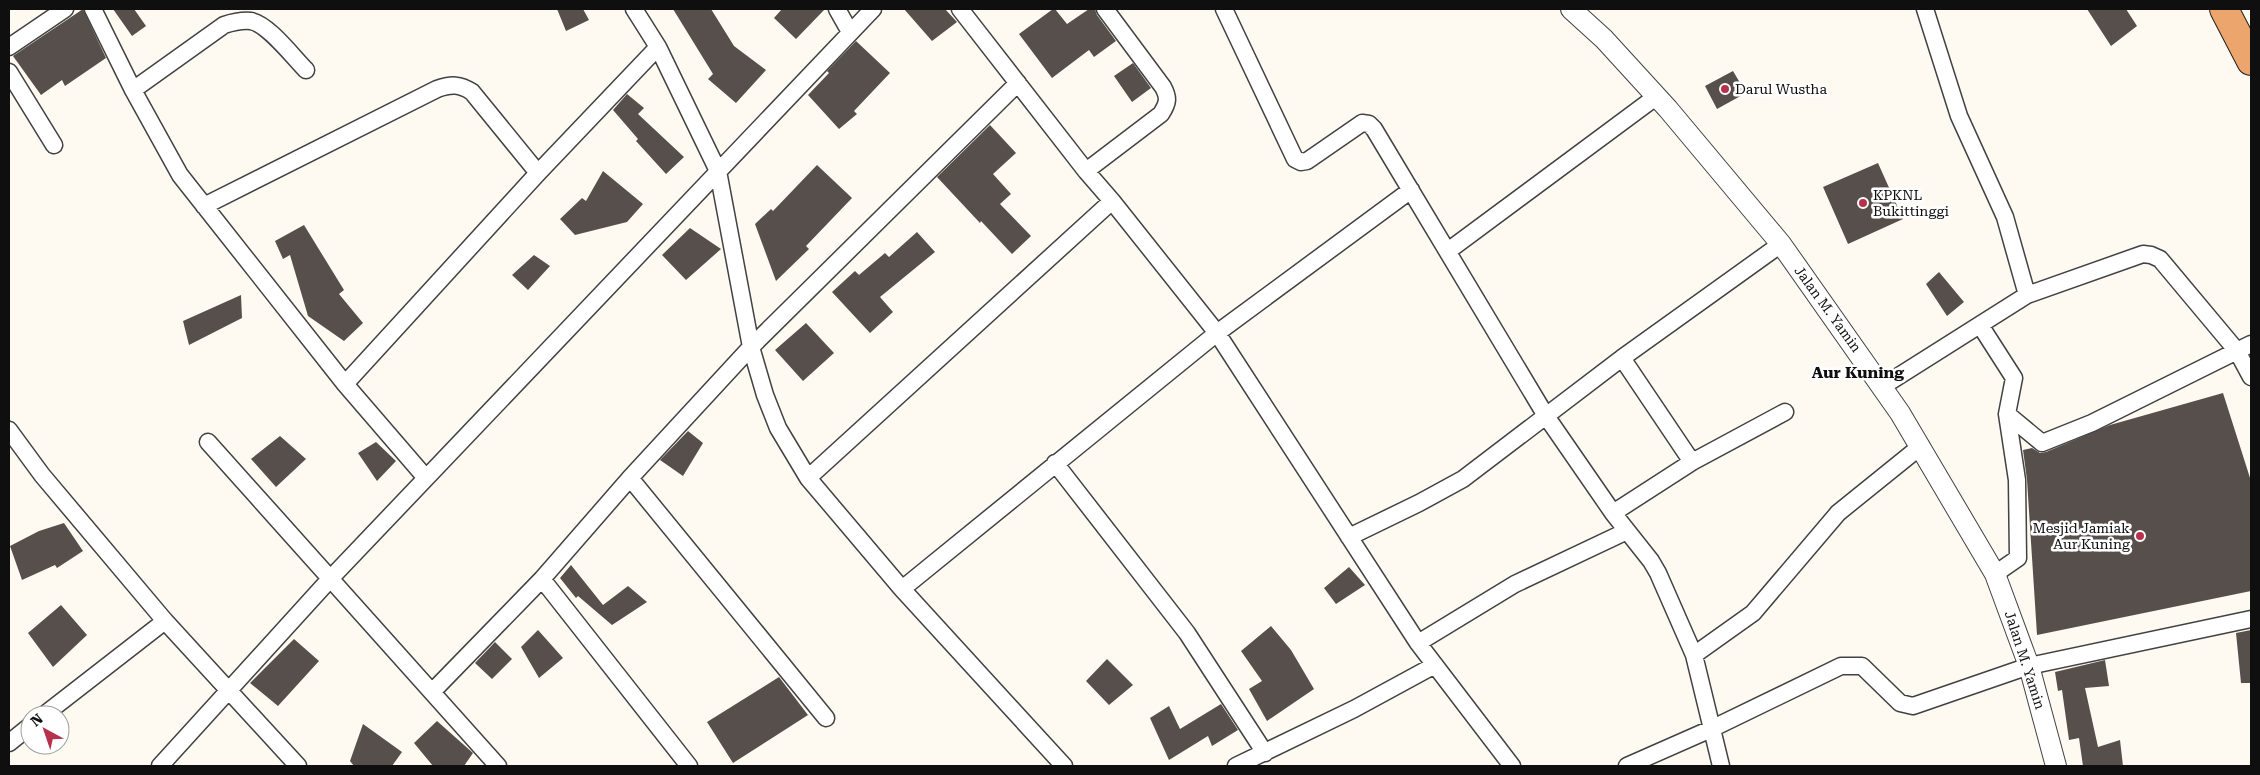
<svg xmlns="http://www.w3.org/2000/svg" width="2260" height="775" viewBox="0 0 2260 775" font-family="'Roboto Serif',serif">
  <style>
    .building { fill: #574f4c }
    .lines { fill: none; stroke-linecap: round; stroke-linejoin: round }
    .minor-casing { stroke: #424242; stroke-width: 19 }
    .tertiary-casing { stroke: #424242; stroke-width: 22 }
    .trunk-casing { stroke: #202020; stroke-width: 30 }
    .minor { stroke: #fff; stroke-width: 16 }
    .tertiary { stroke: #fff; stroke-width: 20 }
    .trunk { stroke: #eca56c; stroke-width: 28 }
    .poi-dot { fill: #b6314b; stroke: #fff; stroke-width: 2 }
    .labels { text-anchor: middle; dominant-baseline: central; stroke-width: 5; stroke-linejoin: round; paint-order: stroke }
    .poi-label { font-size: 14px; fill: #0f0f0f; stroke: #fff; text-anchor: start }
    .street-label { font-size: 14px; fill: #0f0f0f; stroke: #fff }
    .quarter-label { font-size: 16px; font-weight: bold; fill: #0f0f0f; stroke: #fff }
  </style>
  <rect width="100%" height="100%" fill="#fefaf2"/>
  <path class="building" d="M83,9L106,58L65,86L62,80L41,95L13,56Z
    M113,9H134L146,26L132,36Z
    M557,9H583L589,20L566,31Z
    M673,9H711L734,46L766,70L736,103L708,79L713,74Z
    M782,9H825L796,39L774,18Z
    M904,9H945L957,22L932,41Z
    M1053,9H1055L1067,24L1089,9H1095L1097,15L1116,41L1094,57L1089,50L1052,78L1019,34Z
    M2087,9H2126L2137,26L2111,46Z
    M856,41L890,73L854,111L857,114L839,129L808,95L829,73L827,71Z
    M1133,63L1151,88L1132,102L1114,76Z
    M1733,71L1746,93L1717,109L1705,86Z
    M627,94L644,108L638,114L684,157L666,174L636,141L638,139L613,110Z
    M990,125L1016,153L993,174L1011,194L1000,204L1031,236L1012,254L981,221L980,223L937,177Z
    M1878,163L1903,219L1848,244L1823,187Z
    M817,165L852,198L806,246L809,249L776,281L755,224L771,209L773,211Z
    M603,171L643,204L627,222L575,235L560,219L582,198L586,201Z
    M304,225L344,290L339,294L363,323L344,341L308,316L290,255L283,259L275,241Z
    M690,228L721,249L686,280L662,255Z
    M917,232L935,252L880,297L893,312L870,333L832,292L855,271L859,275L885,253L889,257Z
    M534,255L550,266L528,290L512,275Z
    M1939,272L1964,302L1947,316L1926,284Z
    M241,295L242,318L189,345L183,321Z
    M806,323L834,353L803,381L775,350Z
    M2223,393L2251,481V591L2037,635L2027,480L2023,450L2032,448L2040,453L2046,452L2110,425Z
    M688,431L703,443L683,476L660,460Z
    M280,436L306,459L276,487L251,459Z
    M376,442L396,461L377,481L358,453Z
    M64,523L83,551L57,568L55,565L22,580L10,546L39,531Z
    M571,565L603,605L628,586L647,602L612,625L578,596L576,598L560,578Z
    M1349,567L1365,585L1336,604L1324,588Z
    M61,605L87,635L53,667L28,633Z
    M1271,626L1291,650L1314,689L1267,721L1249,689L1262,681L1241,651Z
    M538,630L563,658L539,678L521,647Z
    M2251,630V683H2241L2236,633Z
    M294,639L319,661L278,706L250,683Z
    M495,642L512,659L492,679L475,663Z
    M1107,659L1133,685L1109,705L1086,681Z
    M2105,660L2109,686L2085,688L2098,747L2120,740L2123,766H2083L2079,738L2069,740L2062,690L2058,691L2055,672Z
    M779,677L808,715L733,763L707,722Z
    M1221,704L1238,730L1212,746L1208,736L1169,760L1150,718L1169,706L1180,729Z
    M437,721L473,753L464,766H433L414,743Z
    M363,724L402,752L392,766H354L350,761Z"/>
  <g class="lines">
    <g class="minor-casing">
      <path id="minor" d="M93,9L133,90L180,175L345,384L426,478
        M634,9L658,47L718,171L751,347L765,395L778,428L808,478L902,589L1064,766
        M837,9L850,32
        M960,9L1086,171L1112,201L1217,333L1418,643L1512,766
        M1224,9L1295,159L1301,162L1307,161L1362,123L1369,124L1374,129L1546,416L1613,513L1651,561L1658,573L1694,655L1721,766
        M1925,9L1959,116L2005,217L2027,295
        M9,47L65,9
        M9,72L54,145
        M133,90L224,25C233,22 241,20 251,21C268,24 293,57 306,70
        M1086,171L1161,114C1168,103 1169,98 1163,87L1105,9
        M204,206L437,89C451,84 460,84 472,92L538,173
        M1448,251L1657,96
        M1980,325L2014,378L2007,414L2042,443L2092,423L2251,344
        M1622,358L1692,462
        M345,384L538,173L658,47
        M1883,386L2027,295L2143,254L2151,255L2160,259L2237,351L2251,377
        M9,430L42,475L165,621L298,766
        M208,442L498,766
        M1055,463L1187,633L1265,753
        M630,478L826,718
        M808,478L1112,201
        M1613,513L1692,462L1785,412
        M1349,537L1419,503L1463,479L1622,358L1781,244
        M1995,574L2018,558L2017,480L2007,414
        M542,579L689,766
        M902,589L1217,333L1411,190
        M1418,643L1515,584L1627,531
        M1694,655L1753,613L1838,513L1921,446
        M432,692L542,579L630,478L751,347L1018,83
        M44,715L165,621
        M9,743L30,726
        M160,766L330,579L873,9
        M1236,766L1354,709L1435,665
        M1627,766L1711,729L1841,666H1862L1900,703L1913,706L2029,666L2251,619"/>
    </g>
    <g class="tertiary-casing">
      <path id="tertiary" d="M1571,9L1604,39L1668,109L1781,244L1900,413L1995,574L2029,666L2056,766"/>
    </g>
    <g class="trunk-casing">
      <path id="trunk" d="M2224,9L2251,61"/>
    </g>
    <use href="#minor" class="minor"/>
    <use href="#tertiary" class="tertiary"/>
    <use href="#trunk" class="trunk"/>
  </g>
  <g class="poi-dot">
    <circle cx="1725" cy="89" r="5"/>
    <circle cx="1863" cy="203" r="5"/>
    <circle cx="2140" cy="536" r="5"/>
  </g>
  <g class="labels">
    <g class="poi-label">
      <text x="1735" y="89">Darul Wustha</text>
      <text x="1873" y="195">KPKNL<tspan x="1873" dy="16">Bukittinggi</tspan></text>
      <text x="2130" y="528" text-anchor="end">Mesjid Jamiak<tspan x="2130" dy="16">Aur Kuning</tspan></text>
    </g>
    <g class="street-label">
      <text transform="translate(1828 309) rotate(54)">Jalan M. Yamin</text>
      <text transform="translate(2025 660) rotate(72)">Jalan M. Yamin</text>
    </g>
    <g class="quarter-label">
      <text x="1858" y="372">Aur Kuning</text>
    </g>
  </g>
  <rect width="2260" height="775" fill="none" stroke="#0f0f0f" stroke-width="20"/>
  <g transform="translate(45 730) rotate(320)"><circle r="24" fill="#ffffff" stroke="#9f9f9f"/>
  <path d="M0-4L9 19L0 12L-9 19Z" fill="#b6314b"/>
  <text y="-8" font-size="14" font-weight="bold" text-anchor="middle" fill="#0f0f0f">N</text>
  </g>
</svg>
